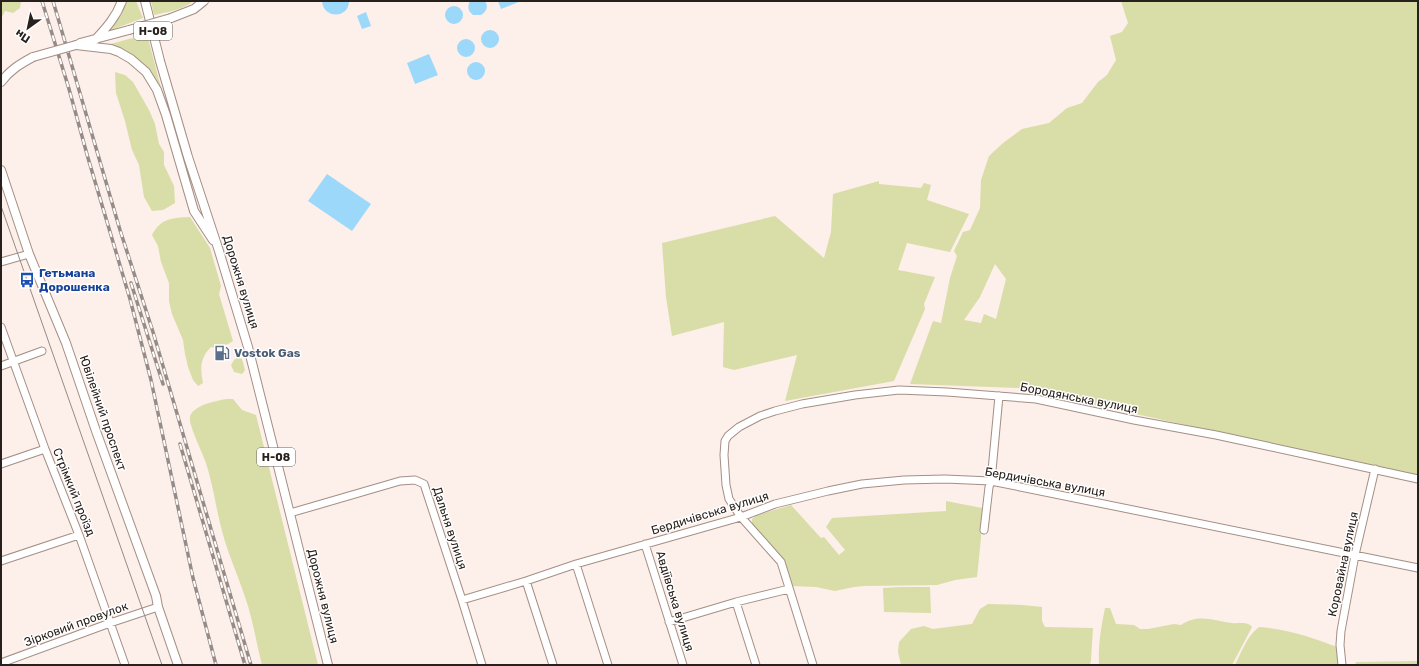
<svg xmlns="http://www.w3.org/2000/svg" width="1419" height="666" viewBox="0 0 1419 666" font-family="Rubik,sans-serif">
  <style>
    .green { fill: #d9dda7; fill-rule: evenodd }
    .water { fill: #9cd8fa }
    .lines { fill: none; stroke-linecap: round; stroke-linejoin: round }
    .minor-casing { stroke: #a48f85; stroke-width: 9 }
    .major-casing { stroke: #a48f85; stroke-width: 10 }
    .minor { stroke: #fff; stroke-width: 7 }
    .major { stroke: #fff; stroke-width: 8 }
    .tram { stroke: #968b86; stroke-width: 1 }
    .rail-casing { stroke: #968b86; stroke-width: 3.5 }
    .rail { stroke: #fff; stroke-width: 2; stroke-dasharray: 6; stroke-linecap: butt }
    .major-bridge-casing { stroke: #a48f85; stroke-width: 10; stroke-linecap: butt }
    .major-bridge { stroke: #fff; stroke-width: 8 }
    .labels { text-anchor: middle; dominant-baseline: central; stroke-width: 3; stroke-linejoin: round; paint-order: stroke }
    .shield { fill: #fff; stroke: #686360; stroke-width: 1 }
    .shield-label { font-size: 11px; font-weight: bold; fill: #28201c }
    .transit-label { font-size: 12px; font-weight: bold; fill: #164399; stroke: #fff; text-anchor: start }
    .street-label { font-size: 12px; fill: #28201c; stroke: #fff }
    .service-label { font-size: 12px; font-weight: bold; fill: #4e5e75; stroke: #fff; text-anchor: start }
  </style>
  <rect width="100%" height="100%" fill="#fdefe9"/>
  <path class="green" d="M1,1H21L20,8L13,13L5,11L1,19Z
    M127,1H136L143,18L111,30L121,15Z
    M151,1H193C184,10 166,12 154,15Z
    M1121,1H1418V476L1018,388L910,384L933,321L941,323L950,278L957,256L954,251L963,232L970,230L980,208L981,180L989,156L1003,143L1022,129L1049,123L1067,108L1082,103L1098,82L1107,75L1116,60L1110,36L1122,32L1128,23ZM995,264L1006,279L996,319L984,314L981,323L964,320L980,297Z
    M147,34L161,88L199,214L149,70L133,56L107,45Z
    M115,72L125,75L133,82L149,110L155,124L159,144L164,152V165L174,186L175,203L163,210L152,211L144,197L139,165L132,150L125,121L116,93Z
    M879,181V184L921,188L924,183L931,185L927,200L969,214L950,252L907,243L898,270L935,277L924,304L925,309L894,381L785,401L797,355L734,370L723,367L724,322L672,336L666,297L662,243L775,216L824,258L831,232L833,194Z
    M190,217L210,248L221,286L219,294L233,341C225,346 220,349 211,347C200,358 200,368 203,383L198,386L193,380L188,367L185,354L183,340L172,314L169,301V283L161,262L158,246L152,235C161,218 172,218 190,217Z
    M238,357L242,359L245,370L242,374L234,372L231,365L234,360Z
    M226,399H233L242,410L256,415L318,665H262C256,642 253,619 245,597C238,575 228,554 222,531C216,508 213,485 206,463C203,454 188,424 190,417C193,405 216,401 226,399Z
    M946,501L982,508L981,538L977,577L955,580L937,585L864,586L854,587L835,591L816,587L792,586L782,560L752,525V519L757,515L791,505L821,538L824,537L839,555L845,550L826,527L832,518L946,511Z
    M901,587H930L931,613L884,612L883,588Z
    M988,604L1023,605L1042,607V621L1045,627L1093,628L1091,660L1090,665H901L898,652L899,642L911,629L924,626L933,629L972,624L980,609Z
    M1105,608H1110L1116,624L1134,625L1140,629H1148L1174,624L1181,625C1199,613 1213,621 1232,623C1239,624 1247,621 1252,627L1232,665H1099C1098,645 1101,628 1105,608Z
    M1259,627C1286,629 1312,637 1337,647L1340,665H1235C1242,651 1247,636 1259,627Z
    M1418,661V665H1355L1356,662Z"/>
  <path class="water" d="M322,1H349C349,19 323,19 322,1Z
    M470,1H485C489,7 486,12 481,15H473C468,11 467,7 470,1Z
    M498,1H521L501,9Z
    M445 15a9 9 0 1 1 18 0a9 9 0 1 1-18 0Z
    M366,12L371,26L362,29L357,16Z
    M481 39a9 9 0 1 1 18 0a9 9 0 1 1-18 0Z
    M457 48a9 9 0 1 1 18 0a9 9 0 1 1-18 0Z
    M429,54L438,75L415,84L407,63Z
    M467 71a9 9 0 1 1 18 0a9 9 0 1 1-18 0Z
    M327,174L371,204L352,231L308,201Z"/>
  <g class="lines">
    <g class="minor-casing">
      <path id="minor" d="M1,262L29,254
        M1,327L45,449L79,535L125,665
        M1,366L42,351
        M1,464L45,449
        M290,513L400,481L415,480L424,484L462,600L482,665
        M984,530L989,487L991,481L999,396
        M645,544L683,665
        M1,561L79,535
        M576,564L608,665
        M526,581L553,665
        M462,600L526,581L576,564L741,517L775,504L828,491L862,484L904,480L945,479L991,481L1418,568
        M736,602L756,665
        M669,622L736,602L789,589
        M1,663L110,623L158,607
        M813,665L781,562L741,517L729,499L726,485L724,455L725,441L728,436L739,427L760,416L775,411L802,404L855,395L899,390L947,392L1036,399L1134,420L1216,435L1418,479
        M1342,665L1340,645L1341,631L1355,555L1375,469"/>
    </g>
    <g class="major-casing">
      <path id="major" d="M145,1L160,61L188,157L219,251L248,347L328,665
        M171,18L194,9L204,1
        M96,39C107,27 116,17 122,1
        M80,43L129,30
        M76,45L111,49L119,52L131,59L146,72L157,90L166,115L194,211L213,240
        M1,82C10,70 20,64 33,57
        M1,170L29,254L66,343L96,431L156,596L158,607L178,665"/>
    </g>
    <use href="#minor" class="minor"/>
    <use href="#major" class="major"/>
    <path class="tram" d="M1,206L162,665"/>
    <g class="rail-casing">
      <path id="rail" d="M42,1L69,89L88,158L130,299L151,380L193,578L216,665
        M53,1L120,230L153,332L251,665
        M131,283L163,384
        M180,444L245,665"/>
    </g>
    <use href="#rail" class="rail"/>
    <g class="major-bridge-casing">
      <path id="major-bridge" d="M129,30L171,18
        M33,57L76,45"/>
    </g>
    <use href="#major-bridge" class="major-bridge"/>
  </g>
  <defs>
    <g id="bus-bare" transform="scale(1.2)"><path d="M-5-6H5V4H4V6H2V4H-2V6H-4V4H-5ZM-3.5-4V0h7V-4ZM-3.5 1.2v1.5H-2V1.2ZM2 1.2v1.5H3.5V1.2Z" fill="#1a4fb4" stroke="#fff" stroke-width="2.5" paint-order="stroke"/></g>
    <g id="fuel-bare" transform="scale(1.2)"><path d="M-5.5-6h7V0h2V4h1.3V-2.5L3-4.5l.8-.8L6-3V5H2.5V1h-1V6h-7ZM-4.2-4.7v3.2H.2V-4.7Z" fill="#5c6f8a" stroke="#fff" stroke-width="2.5" paint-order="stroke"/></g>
  </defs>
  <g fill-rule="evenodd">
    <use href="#bus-bare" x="27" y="280"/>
    <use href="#fuel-bare" x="222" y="353"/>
  </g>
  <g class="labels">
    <g class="shield">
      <rect x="134" y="22" width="38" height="18" rx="3"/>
      <rect x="257" y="448" width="38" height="18" rx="3"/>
    </g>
    <g class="shield-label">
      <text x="153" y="31">Н-08</text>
      <text x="276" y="457">Н-08</text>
    </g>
    <g class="transit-label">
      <text x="39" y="273">Гетьмана<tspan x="39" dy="14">Дорошенка</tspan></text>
    </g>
    <g class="street-label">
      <text transform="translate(241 282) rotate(73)">Дорожня вулиця</text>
      <text transform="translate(1079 398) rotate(11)">Бородянська вулиця</text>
      <text transform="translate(103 413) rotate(71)">Ювілейний проспект</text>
      <text transform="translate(1045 482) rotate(10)">Бердичівська вулиця</text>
      <text transform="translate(74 492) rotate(68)">Стрімкий проїзд</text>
      <text transform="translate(710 513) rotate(-17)">Бердичівська вулиця</text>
      <text transform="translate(450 528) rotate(72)">Дальня вулиця</text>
      <text transform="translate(1343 564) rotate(-78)">Коровайна вулиця</text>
      <text transform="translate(323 596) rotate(76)">Дорожня вулиця</text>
      <text transform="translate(675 601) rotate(73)">Авдіївська вулиця</text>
      <text transform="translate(76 624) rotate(-20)">Зірковий провулок</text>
    </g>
    <g class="service-label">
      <text x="234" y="353">Vostok Gas</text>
    </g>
  </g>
  <rect width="1419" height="666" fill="none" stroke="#28201c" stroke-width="4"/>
  <g transform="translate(28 28) rotate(213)" stroke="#ffffff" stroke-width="3" paint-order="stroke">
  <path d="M0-3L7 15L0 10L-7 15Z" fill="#28201c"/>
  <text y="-6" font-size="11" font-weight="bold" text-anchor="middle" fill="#28201c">Пн</text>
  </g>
</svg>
